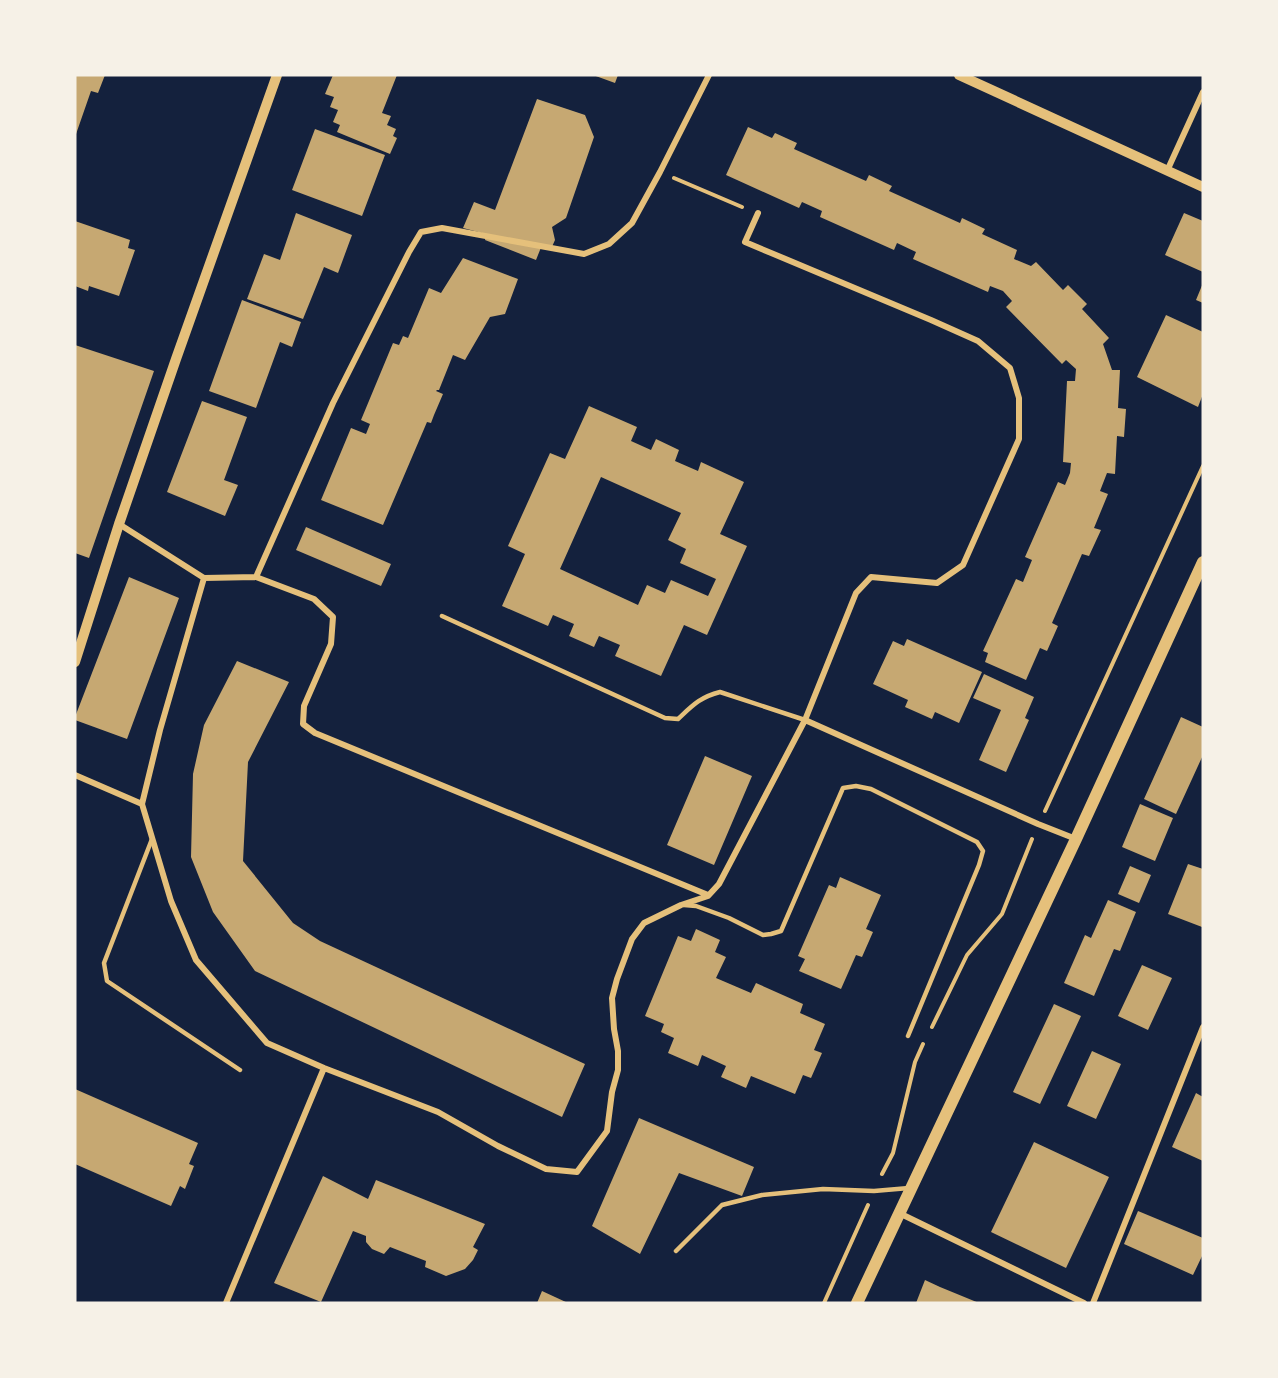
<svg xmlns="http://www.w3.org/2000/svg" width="1278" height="1378" viewBox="0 0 1278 1378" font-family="Lato,sans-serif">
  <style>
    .building { fill: #c6a872; fill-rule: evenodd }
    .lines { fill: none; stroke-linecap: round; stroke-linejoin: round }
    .path { stroke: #e5c07b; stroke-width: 4 }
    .service { stroke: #e5c07b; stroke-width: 4.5 }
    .minor { stroke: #e5c07b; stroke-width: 6 }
    .tertiary { stroke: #e5c07b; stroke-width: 10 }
    .secondary { stroke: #e5c07b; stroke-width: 12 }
  </style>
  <rect width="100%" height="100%" fill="#14213d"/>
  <path class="building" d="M75,75H105L98,93L91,91L75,137Z
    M333,75H397L382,113L391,116L387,125L396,129L393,136L397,138L390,154L337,132L340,125L333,122L338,110L330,107L334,97L325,94Z
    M593,75H618L615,83Z
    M537,99L585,115L594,137L566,218L552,227L555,240L551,249L542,245L536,260L485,240L486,234L463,228L474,202L495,210Z
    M748,127L772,138L775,133L797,143L794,149L866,181L869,175L892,186L889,191L960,223L962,218L985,229L982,234L1017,250L1014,259L1031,266L1036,262L1063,290L1068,285L1087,304L1082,309L1109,338L1103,344L1112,370H1120L1118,408L1126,409L1124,437L1117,436L1115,474L1107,473L1100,491L1108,494L1094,528L1101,530L1089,556L1082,554L1052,623L1058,626L1047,651L1040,648L1026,680L985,662L988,653L983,651L1016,579L1023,582L1032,560L1025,557L1058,482L1065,485L1070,473L1071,463L1063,462L1067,381H1075L1076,369L1066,360L1062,364L1006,307L1012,301L1003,291L990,286L988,292L913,259L916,252L897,243L894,250L820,217L822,211L802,202L799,208L726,175Z
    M315,129L385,155L362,216L292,190Z
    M296,213L352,235L338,273L324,267L303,319L247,299L264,254L280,260Z
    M1184,213L1203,221V272L1165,255Z
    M75,221L130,240L128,248L135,250L119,296L89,286L88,291L75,286Z
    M463,258L518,279L505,314L490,317L465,360L453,355L439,390H437L436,391L443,394L434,415L431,423L427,422L383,525L321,500L351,428L366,434L370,424L361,420L393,343L399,345L403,336L408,338L429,288L441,293Z
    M1203,283V303L1196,300Z
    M242,300L301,322L292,347L280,342L256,408L209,391Z
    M1166,315L1203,332V394L1198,407L1137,377Z
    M75,345L154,371L89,558L75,553Z
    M202,401L247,417L224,480L238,485L225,516L167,492Z
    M589,406L637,427L631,441L651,450L656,439L679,450L675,461L698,471L701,462L744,482L720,534L747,546L707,635L684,625L661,676L615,656L620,645L599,636L594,647L569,636L574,624L553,615L548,626L502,606L525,554L508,546L550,453L565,459ZM601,477L681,513L668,540L686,549L680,563L716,579L708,596L671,580L665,593L647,585L638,605L560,569Z
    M306,527L391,564L381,586L296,550Z
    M129,577L179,598L127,739L75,720V717Z
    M907,639L982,672L959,723L935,712L932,719L905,707L908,700L873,684L893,641L904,646Z
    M237,661L289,682L248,762L243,861L293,923L320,941L585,1064L562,1117L255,971L213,912L191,857L193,774L204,725Z
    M984,674L1034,697L1025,718L1029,720L1006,772L979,760L1001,710L973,698Z
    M1181,717L1203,727V755L1176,814L1144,799Z
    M705,756L752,776L714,865L667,845Z
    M1140,804L1173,818L1155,861L1122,847Z
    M1188,864L1203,869V924L1202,927L1168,914Z
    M1130,866L1151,875L1139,903L1118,894Z
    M840,877L881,895L866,929L873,932L862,957L856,955L841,989L799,971L805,959L798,956L829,885L836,888Z
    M1108,900L1136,912L1120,951L1114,949L1094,996L1064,983L1085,935L1091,938Z
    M696,929L720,940L715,952L726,957L716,978L751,993L756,983L803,1004L800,1013L825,1024L814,1050L822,1053L811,1078L803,1075L795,1094L751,1076L746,1088L721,1077L726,1066L702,1055L698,1066L668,1053L674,1038L661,1032L664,1024L645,1016L678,936L691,941Z
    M1142,965L1172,978L1148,1030L1118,1016Z
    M1054,1004L1081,1016L1040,1104L1013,1092Z
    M1092,1051L1121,1064L1096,1119L1067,1106Z
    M75,1089L198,1143L189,1164L194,1166L185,1189L180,1186L171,1206L75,1164Z
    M1196,1093L1203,1097V1161L1172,1147Z
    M639,1118L754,1167L742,1196L679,1173L640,1254L592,1226Z
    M1034,1142L1109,1177L1066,1268L991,1232Z
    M323,1176L368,1199L376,1180L485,1224L473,1247L478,1250L473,1260L465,1269L446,1276L425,1267L426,1261L390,1247L384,1254L372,1249L366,1242V1236L353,1231L321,1302L274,1283Z
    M1138,1211L1203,1238V1254L1193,1275L1124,1244Z
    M925,1280L940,1287L979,1303H916Z
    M542,1291L568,1303H537Z"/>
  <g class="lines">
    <path class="path" d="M674,178L742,207
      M1045,811L1203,466
      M932,1027L967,955L1002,914L1032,839
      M882,1174L893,1153L915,1062L923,1044
      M824,1303L868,1205"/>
    <path class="service" d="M442,616L665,718L678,719C692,706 700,697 720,692L805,720
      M152,839L104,963L107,981L240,1070
      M684,905L696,906L729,918L763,935L771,934L781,931L843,788L856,786L871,789L977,842L983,851L979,865L908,1036
      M676,1251L722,1205L762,1195L823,1189L874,1191L909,1188"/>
    <path class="minor" d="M1167,171L1203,92
      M758,213L745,242L931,320L978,341L1010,368L1019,398V439L963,565L937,583L871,577L856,593L805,720L1038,824L1076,839
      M119,524L204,578L160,730L142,804L171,901L196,960L267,1043L324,1068L438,1112L498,1146L546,1169L577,1172L607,1131L612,1092L618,1070V1051L614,1029L612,998L617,979L632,939L644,923L681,905L708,896L719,884L805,720
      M256,577L333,403L409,252L421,232L442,228L584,254L609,244L632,223L660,172L709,75
      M204,578L256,577L314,599L333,617L331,644L304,706L303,724L315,733L708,895
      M75,775L142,804
      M899,1213L1084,1303
      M226,1303L324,1068
      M1093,1303L1203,1027"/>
    <path class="tertiary" d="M959,75L1203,187
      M75,662L119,524L176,359L277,75"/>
    <path class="secondary" d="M857,1303L1076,839L1203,562"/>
  </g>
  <rect width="1278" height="1378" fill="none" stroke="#f6f1e7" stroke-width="153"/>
</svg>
